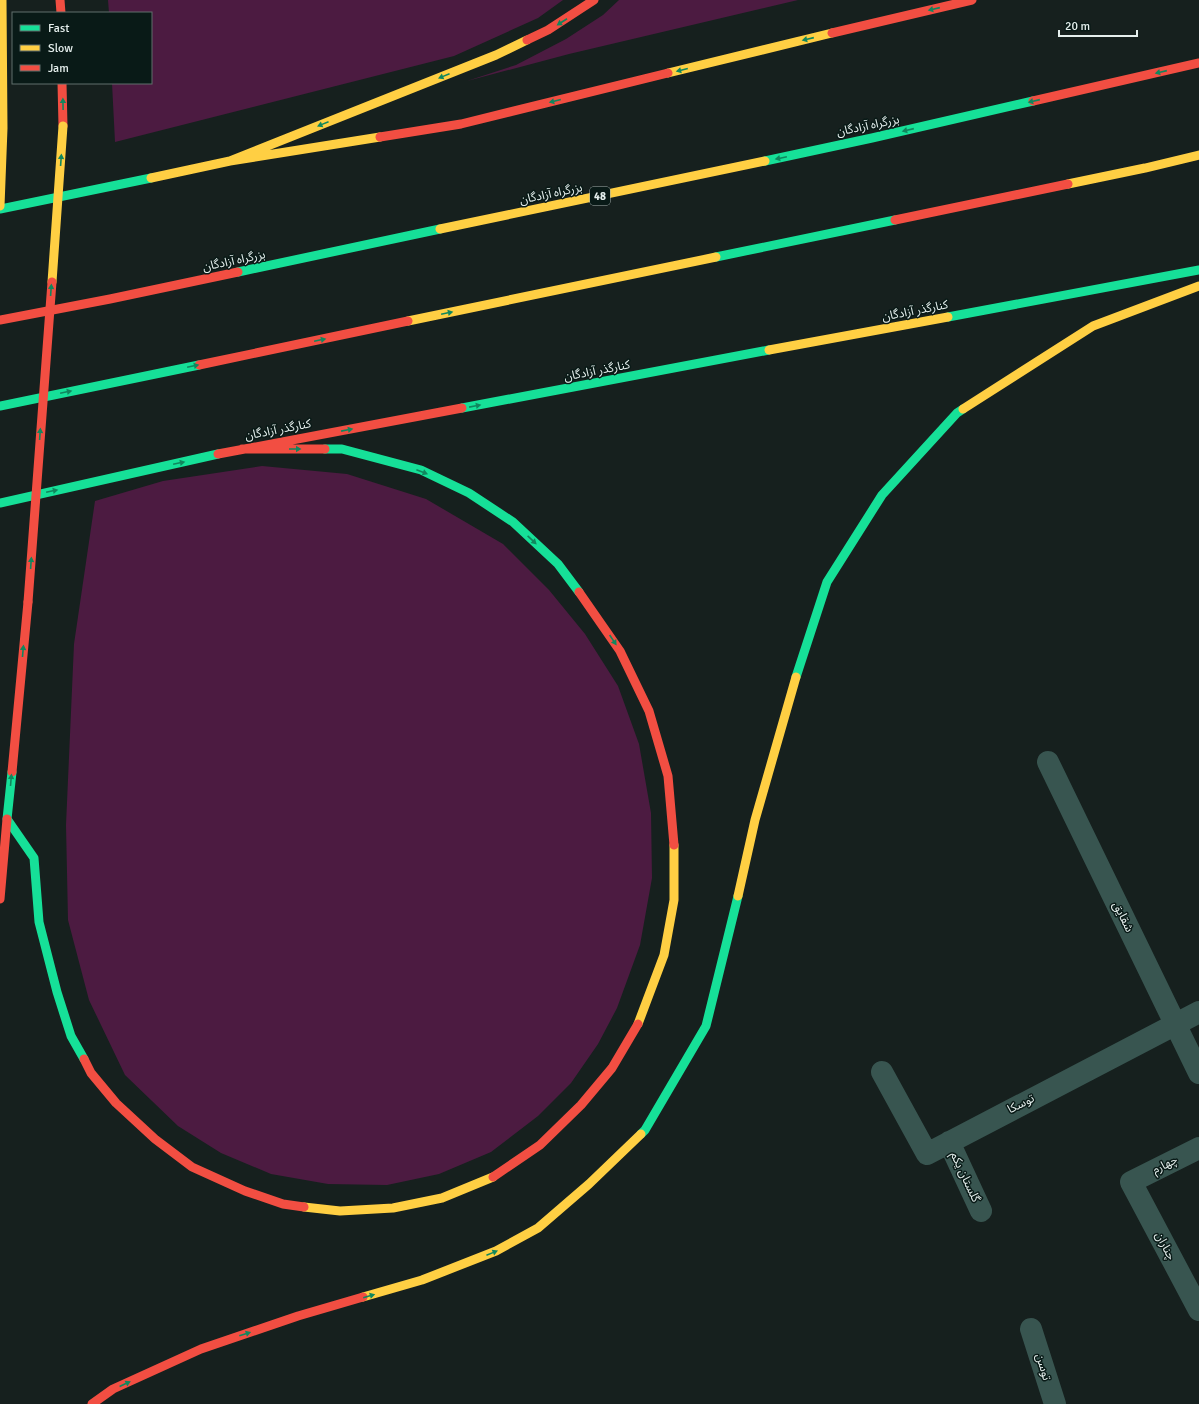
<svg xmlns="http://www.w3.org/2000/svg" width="1199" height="1404" viewBox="0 0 1199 1404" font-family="Signika,'Noto Sans Arabic',sans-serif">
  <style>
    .green { fill: #4c1b41 }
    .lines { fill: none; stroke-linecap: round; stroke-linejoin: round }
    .street { stroke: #385550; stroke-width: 22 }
    .fast { stroke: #16e098; stroke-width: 9 }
    .slow { stroke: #ffcf43; stroke-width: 9 }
    .jam { stroke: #f24e42; stroke-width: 9 }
    .slow-bridge { stroke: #ffcf43; stroke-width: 9 }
    .jam-bridge { stroke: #f24e42; stroke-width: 9 }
    .oneway { fill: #10875e }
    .labels { text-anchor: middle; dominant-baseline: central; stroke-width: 3; stroke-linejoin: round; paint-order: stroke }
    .shield { fill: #091a17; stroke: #a3afad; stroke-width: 1 }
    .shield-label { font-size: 11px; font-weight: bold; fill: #e5efed }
    .street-label { font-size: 12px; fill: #e5efed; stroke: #091a17 }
  </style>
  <rect width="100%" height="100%" fill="#16201e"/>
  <path class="green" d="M108,0H563L538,18L454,56L115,142L112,83H151V13H109Z
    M619,0H798L569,54L467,81L516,65L566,39L603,15Z
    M262,466L347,474L426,499L503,544L549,590L585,634L618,686L639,744L651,813L652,878L640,945L617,1008L598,1044L571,1083L538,1116L491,1152L439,1174L387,1185L328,1184L271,1174L221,1153L178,1126L125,1075L89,1000L68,920L66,825L74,644L95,501L163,481Z"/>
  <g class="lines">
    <path class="street" d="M1048,762L1199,1073
      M882,1072L927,1154L1199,1012
      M949,1142L981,1211
      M1199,1148L1131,1182L1199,1310
      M1031,1329L1055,1404"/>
    <path class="fast" d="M765,161L872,138L1033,101
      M0,209L151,178
      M716,257L895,220
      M238,272L440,229
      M948,317L1199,270
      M0,406L199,365
      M462,408L769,350
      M325,449H342L421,470L469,493L513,522L558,564L579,592
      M0,503L218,454
      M796,677L827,582L882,495L957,413L963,409
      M12,772L7,819L34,858L39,922L57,992L71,1036L84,1059
      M641,1134L645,1130L706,1026L738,896"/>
    <path class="slow" d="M668,73L832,33
      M230,161L496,55L527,40
      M151,178L230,161L380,137
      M1068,184L1145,168L1199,155
      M0,206L3,128L2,0
      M440,229L765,161
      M408,321L716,257
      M769,350L948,317
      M963,409L1093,326L1199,286
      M738,896L755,820L796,677
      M638,1024L664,955L674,900V845
      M304,1207L340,1211L393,1208L442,1198L493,1177
      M363,1297L422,1280L496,1251L538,1228L589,1184L641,1134"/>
    <path class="jam" d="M60,0L61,13
      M832,33L972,0
      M527,40L548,30L594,0
      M62,83L63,126
      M1033,101L1199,63
      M380,137L461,124L668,73
      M895,220L1068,184
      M0,320L110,299L238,272
      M199,365L408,321
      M242,449H325
      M218,454L462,408
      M579,592L620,651L649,711L668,776L674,845
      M12,772L28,602
      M0,899L7,819
      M84,1059L91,1073L116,1103L155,1139L192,1167L245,1191L283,1204L304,1207
      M493,1177L540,1145L581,1105L612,1068L638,1024
      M92,1404L113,1389L201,1349L298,1316L363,1297"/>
    <path class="slow-bridge" d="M52,282L63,126"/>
    <path class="jam-bridge" d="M28,602L52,282"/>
  </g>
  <defs><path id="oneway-solid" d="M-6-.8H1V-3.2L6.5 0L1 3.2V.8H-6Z"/></defs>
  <g class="oneway">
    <use href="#oneway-solid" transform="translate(934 9) rotate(167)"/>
    <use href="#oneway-solid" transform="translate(562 22) rotate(147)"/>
    <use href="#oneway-solid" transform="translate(808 39) rotate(167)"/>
    <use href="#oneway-solid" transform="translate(682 70) rotate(166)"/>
    <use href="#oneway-solid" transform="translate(1161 72) rotate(167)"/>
    <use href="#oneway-solid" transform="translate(444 76) rotate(158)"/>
    <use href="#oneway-solid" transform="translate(555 101) rotate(166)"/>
    <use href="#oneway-solid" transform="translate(1034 101) rotate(167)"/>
    <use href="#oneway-solid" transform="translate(63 104) rotate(-91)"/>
    <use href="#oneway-solid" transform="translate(323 124) rotate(158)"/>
    <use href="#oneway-solid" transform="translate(908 130) rotate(167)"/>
    <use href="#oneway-solid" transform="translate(781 158) rotate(168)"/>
    <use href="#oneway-solid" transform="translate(61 160) rotate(-86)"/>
    <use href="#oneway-solid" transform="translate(51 290) rotate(-86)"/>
    <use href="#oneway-solid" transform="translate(447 313) rotate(-12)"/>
    <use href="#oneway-solid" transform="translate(320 340) rotate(-12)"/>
    <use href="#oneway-solid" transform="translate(193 366) rotate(-12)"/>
    <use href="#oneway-solid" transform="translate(66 392) rotate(-12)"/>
    <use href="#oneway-solid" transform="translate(475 406) rotate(-11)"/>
    <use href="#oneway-solid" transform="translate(347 430) rotate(-11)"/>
    <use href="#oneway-solid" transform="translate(40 434) rotate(-86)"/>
    <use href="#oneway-solid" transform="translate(295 449)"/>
    <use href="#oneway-solid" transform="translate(179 463) rotate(-12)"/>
    <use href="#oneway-solid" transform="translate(422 472) rotate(21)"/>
    <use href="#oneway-solid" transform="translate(52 491) rotate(-12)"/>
    <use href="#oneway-solid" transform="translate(532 540) rotate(43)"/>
    <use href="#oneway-solid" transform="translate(31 563) rotate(-86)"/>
    <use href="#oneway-solid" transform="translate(613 640) rotate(56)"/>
    <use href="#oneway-solid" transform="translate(23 651) rotate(-85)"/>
    <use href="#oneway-solid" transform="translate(11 780) rotate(-85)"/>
    <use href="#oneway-solid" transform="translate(492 1253) rotate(-22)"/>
    <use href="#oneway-solid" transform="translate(369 1296) rotate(-16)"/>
    <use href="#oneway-solid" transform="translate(245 1334) rotate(-18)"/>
    <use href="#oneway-solid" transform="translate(125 1384) rotate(-25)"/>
  </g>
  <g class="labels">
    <rect class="shield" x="590" y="187" width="20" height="18" rx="3"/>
    <g class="shield-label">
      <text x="600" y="196">48</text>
    </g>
    <g class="street-label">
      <text transform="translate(868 126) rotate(-12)">بزرگراه آزادگان</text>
      <text transform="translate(551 194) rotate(-12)">بزرگراه آزادگان</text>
      <text transform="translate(234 261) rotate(-12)">بزرگراه آزادگان</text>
      <text transform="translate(915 311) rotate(-11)">کنارگذر آزادگان</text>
      <text transform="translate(597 371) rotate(-11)">کنارگذر آزادگان</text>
      <text transform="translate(278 430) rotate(-11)">کنارگذر آزادگان</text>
      <text transform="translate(1123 917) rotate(64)">شقایق</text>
      <text transform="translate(1021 1104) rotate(-27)">توسکا</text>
      <text transform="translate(1165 1165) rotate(-27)">چهارم</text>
      <text transform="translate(965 1177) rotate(65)">گلستان یکم</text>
      <text transform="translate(1165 1246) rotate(62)">چناران</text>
      <text transform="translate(1043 1367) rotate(73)">توسن</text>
    </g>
  </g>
  <rect x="12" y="12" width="140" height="72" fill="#091a17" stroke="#616f6d"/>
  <rect x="20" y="25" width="20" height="6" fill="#16e098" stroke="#616f6d"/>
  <text x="48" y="32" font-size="12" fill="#e5efed">Fast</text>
  <rect x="20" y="45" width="20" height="6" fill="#ffcf43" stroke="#616f6d"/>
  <text x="48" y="52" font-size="12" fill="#e5efed">Slow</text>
  <rect x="20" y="65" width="20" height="6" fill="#f24e42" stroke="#616f6d"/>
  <text x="48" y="72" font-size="12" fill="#e5efed">Jam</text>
  <path d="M1059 30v6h78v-6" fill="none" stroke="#e5efed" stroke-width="2"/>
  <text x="1065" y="30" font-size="12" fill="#e5efed" stroke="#091a17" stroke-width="3" paint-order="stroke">20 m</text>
</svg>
